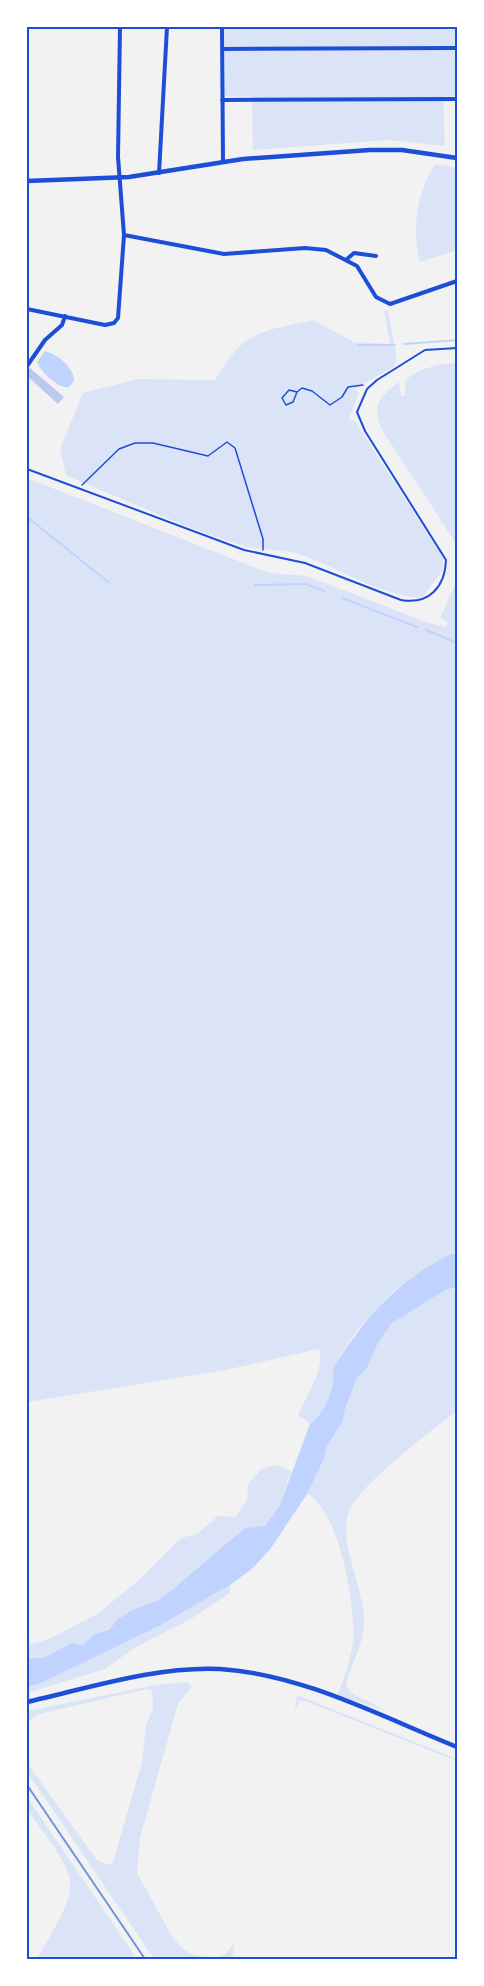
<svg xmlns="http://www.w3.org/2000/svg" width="484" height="1986" viewBox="0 0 484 1986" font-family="'Fira Sans',sans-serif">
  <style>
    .green { fill: #dbe4f7 }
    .water { fill: #bfd3fe }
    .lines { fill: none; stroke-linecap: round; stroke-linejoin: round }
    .stream { stroke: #bfd3fe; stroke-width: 2 }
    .building { fill: #bdc9ec }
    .path { stroke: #1d4ed8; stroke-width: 1.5 }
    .service { stroke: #1d4ed8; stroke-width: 2 }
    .minor { stroke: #1d4ed8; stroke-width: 4 }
    .tertiary { stroke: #1d4ed8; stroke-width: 4.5 }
    .rail { stroke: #7290e2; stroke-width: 2 }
    .neatline { fill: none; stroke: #1d4ed8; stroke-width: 2 }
  </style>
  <rect width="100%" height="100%" fill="#f2f2f2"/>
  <path class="green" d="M225,27H457V96L443,97L445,146L388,140L253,150L252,97L224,96Z
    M435,164L457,168V250L420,262C411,231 417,192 435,164Z
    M388,310L397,360L393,367L355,389L359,393L349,419L355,421L443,558V570L422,598C384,596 339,569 302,555C282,548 258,551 240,545C180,526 123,499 66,475L60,449L83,393L138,379L215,380C245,329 260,332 313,320L354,342L390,344L384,311Z
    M457,363V545L382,430C371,405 379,397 399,382L401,396H405V380C422,368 435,364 457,363Z
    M27,478L269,573L307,576L429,623L446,627L448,623L440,618L457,580V1254H450L393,1291L356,1332L333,1369C336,1387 325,1413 310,1424L298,1415C306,1397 325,1369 319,1349L221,1371L27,1402Z
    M457,1287V1411C432,1430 356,1487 348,1514C339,1546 365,1589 364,1622C364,1642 352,1664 346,1683C350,1699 372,1700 383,1710L337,1695C344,1679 351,1658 353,1642C356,1608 339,1508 307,1494L323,1461L325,1447L343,1421L345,1409L357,1378L367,1368L378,1343L391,1324L445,1290Z
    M276,1465L291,1471L279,1507L265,1526L217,1552L173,1589L156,1601L130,1611L117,1620L109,1630L94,1634L83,1645L72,1643L45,1657L27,1659V1645L49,1639L97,1614L138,1581L181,1538L197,1534L218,1516L235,1517L247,1500L248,1484L262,1469Z
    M230,1585V1593L189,1620L134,1648L105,1669L27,1693V1686L37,1685L159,1626Z
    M187,1682L192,1686L178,1704L140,1838L137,1873L173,1938L182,1948L191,1954L211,1958L224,1955L235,1943L232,1959H154L27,1772V1763L97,1860L108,1865L113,1862L142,1762L146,1725L153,1709L152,1691L147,1689L39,1714L27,1722V1711L156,1685Z
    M297,1695L457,1759V1761L305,1701H300L295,1710Z
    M27,1797L137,1959H37C85,1876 80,1885 27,1809Z"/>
  <path class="water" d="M45,351C57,354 74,367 74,381L69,387C57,388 42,373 37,362Z
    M450,1254H457V1287L445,1290L391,1324L378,1343L367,1368L357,1378L345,1409L343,1421L326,1447L323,1461L307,1494L271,1548L253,1568L230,1585L159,1626L37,1685L27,1686V1659L45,1657L72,1643L83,1645L94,1634L109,1630L117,1620L130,1611L156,1601L173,1589L245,1528L265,1526L279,1507L310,1424C325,1413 336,1387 333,1369C367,1315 393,1285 450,1254Z"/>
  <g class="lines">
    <path class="stream" d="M404,344L457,340
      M358,345H395
      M27,517L108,582
      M255,585L306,584L324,591
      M342,598L417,627
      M426,630L457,643"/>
  </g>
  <path class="building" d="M30,368L64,397L58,404L27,376Z"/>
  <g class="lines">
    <path class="path" d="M297,392L289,390L282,398L286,405L293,402L297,392L302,388L312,391L330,405L342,397L348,387L363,385
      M82,485L119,449L135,443H153L208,456L227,442L235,448L263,539V550"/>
    <path class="service" d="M27,469L244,550L305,563L401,600C429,605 445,587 446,560L365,431L357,412L367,389L377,380L425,350L457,348"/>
    <path class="minor" d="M222,27L223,162
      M222,49L457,48
      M222,100L457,99
      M159,173L167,27
      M124,235L224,254L305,248L326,250L357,266L376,297L390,304L457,281
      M347,259L354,253L376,256
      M27,309L105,325L114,323L118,318L124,235L118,157L120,27
      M27,366L45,340L62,325L65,316"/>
    <path class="tertiary" d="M27,181L129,177L243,159L370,150H402L457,158
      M27,1702C89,1688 156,1666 220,1669C302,1674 382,1717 457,1747"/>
    <path class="rail" d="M27,1785L145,1959"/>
  </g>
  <rect width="484" height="1986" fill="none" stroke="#ffffff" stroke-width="57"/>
  <rect x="28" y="28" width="428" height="1930" class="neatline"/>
</svg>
